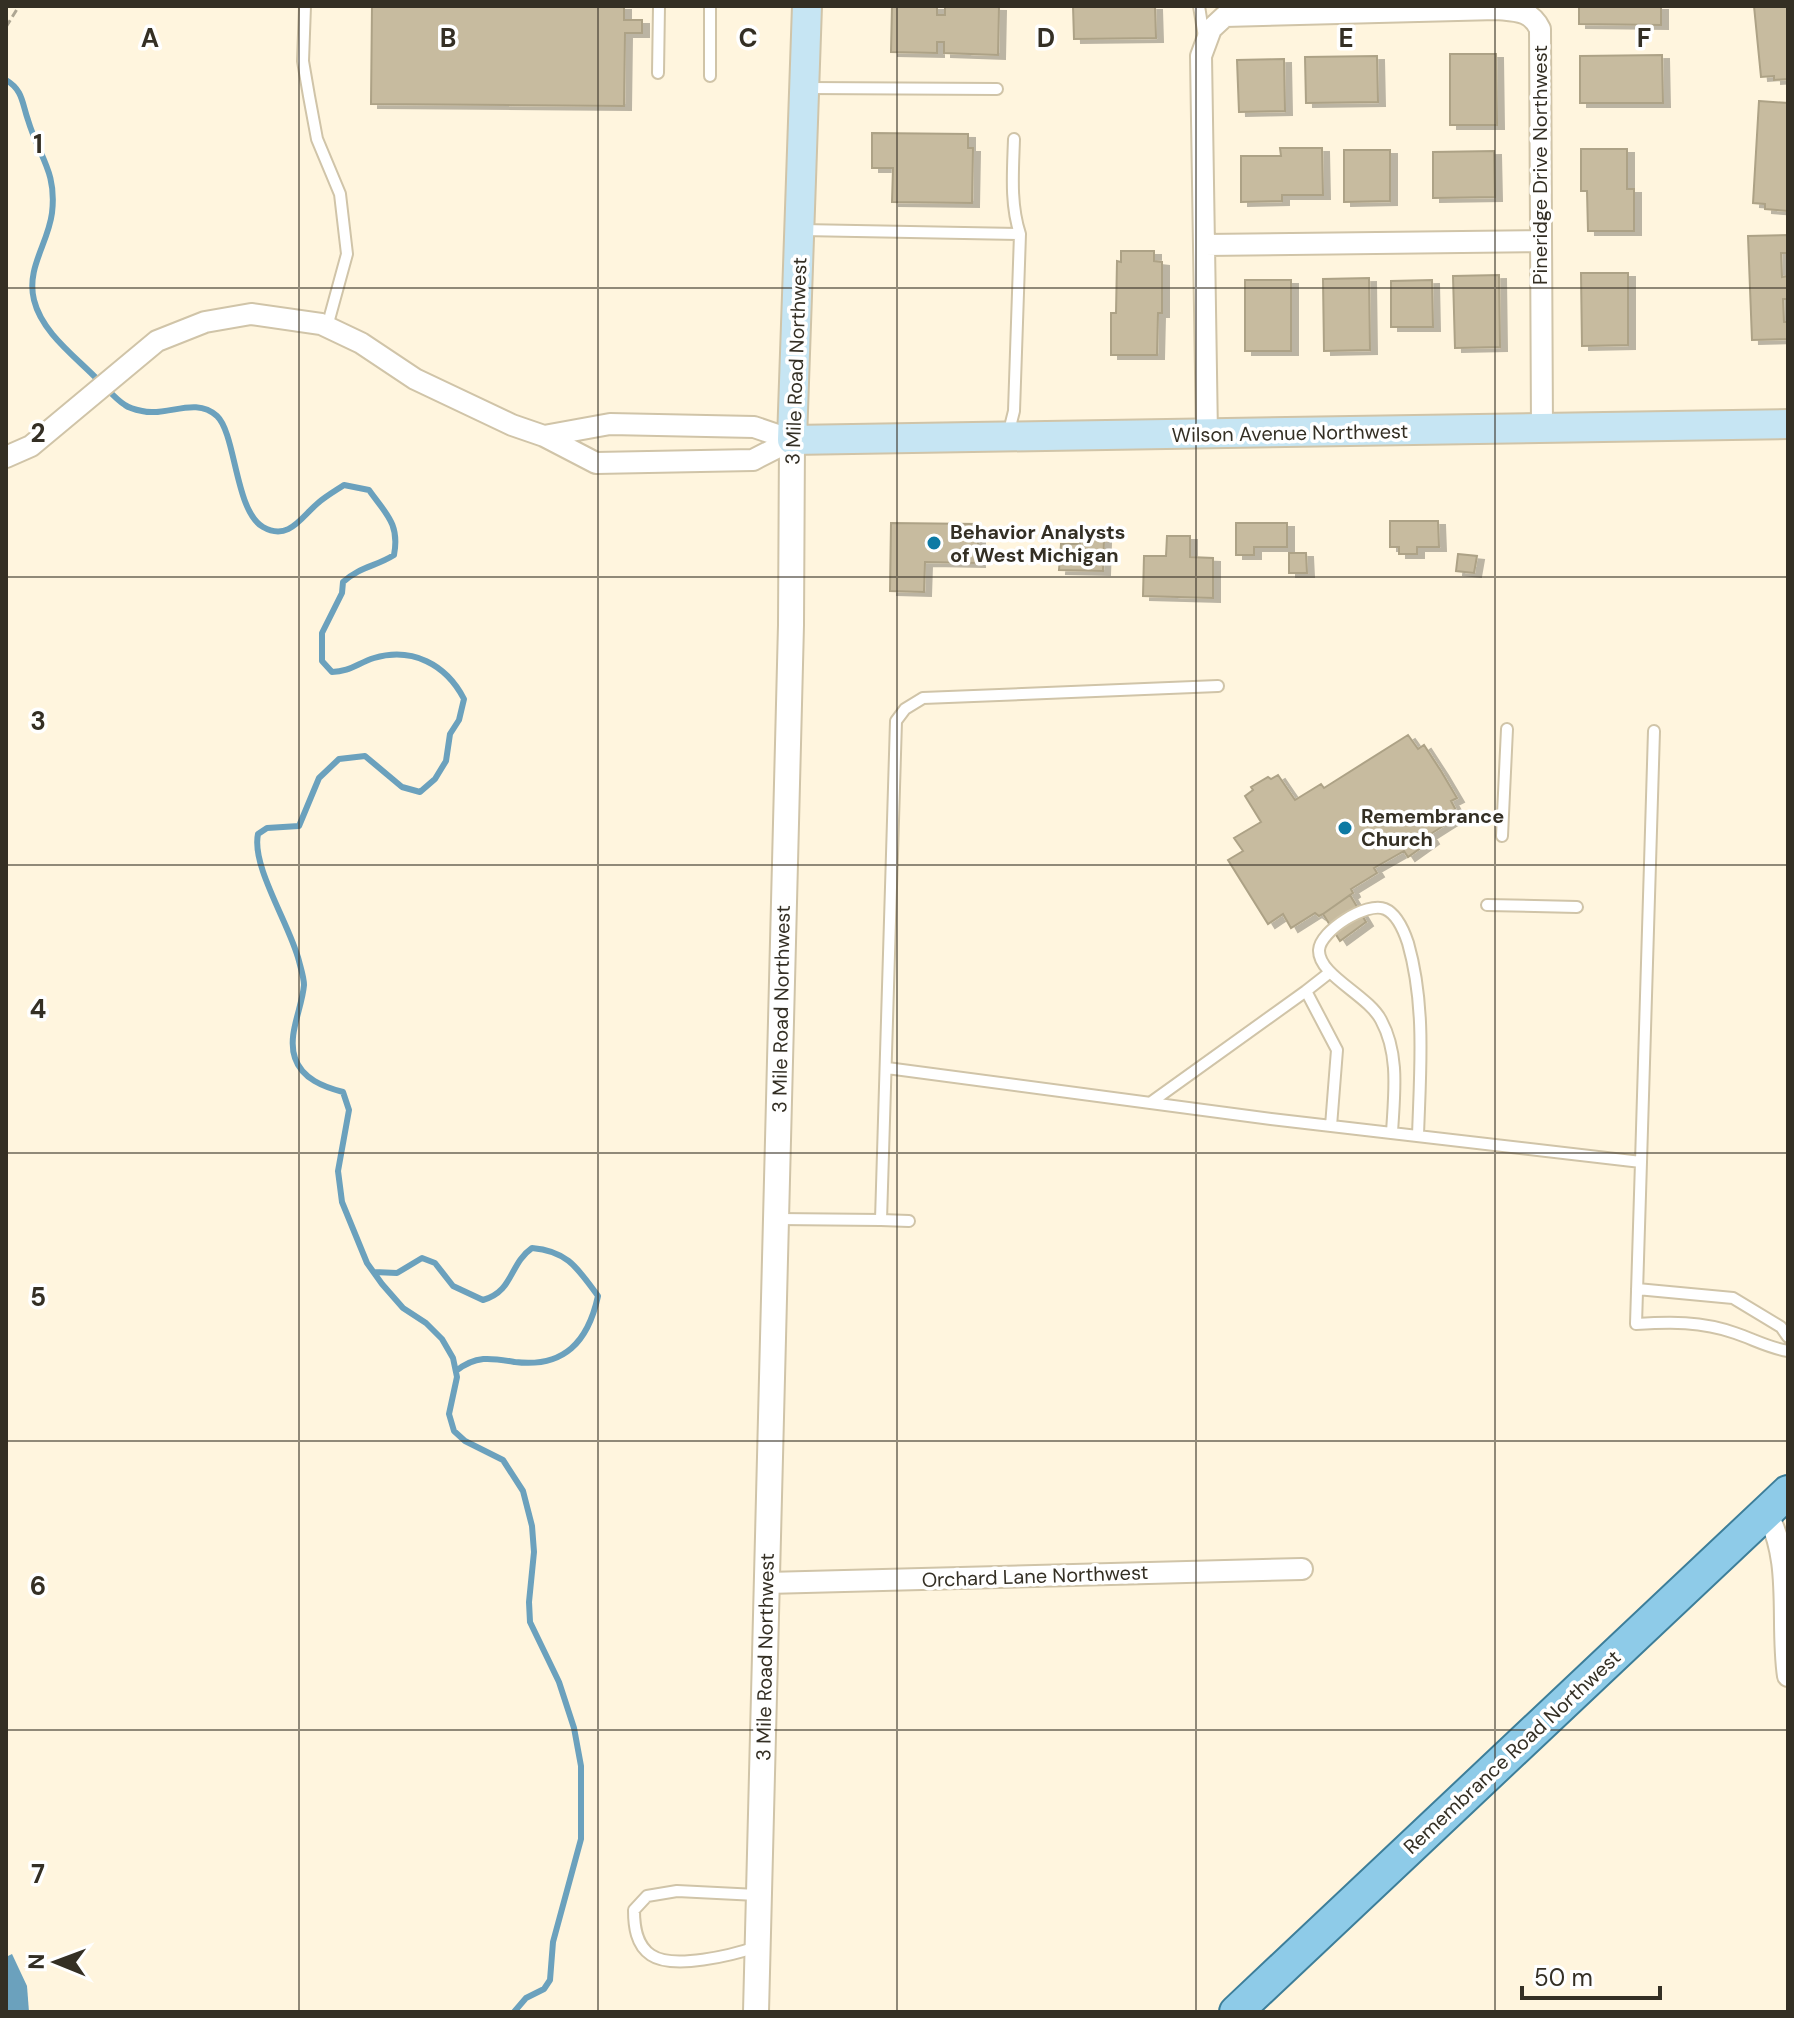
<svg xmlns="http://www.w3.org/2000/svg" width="1794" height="2018" viewBox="0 0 1794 2018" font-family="'DM Sans',sans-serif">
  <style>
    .water { fill: #6ba1bd }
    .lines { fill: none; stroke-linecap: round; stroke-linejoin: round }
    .stream { stroke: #6ba1bd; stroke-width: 6 }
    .building { fill: #c7bb9f; stroke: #ada286; stroke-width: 2; filter: url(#shadow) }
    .service-casing { stroke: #d0c4a8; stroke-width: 14 }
    .minor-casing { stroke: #d0c4a8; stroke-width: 24 }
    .tertiary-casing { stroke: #d0c4a8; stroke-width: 28 }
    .secondary-casing { stroke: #d0c4a8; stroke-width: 32 }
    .primary-casing { stroke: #3d7e99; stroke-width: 36 }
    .path { stroke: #aea693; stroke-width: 3; stroke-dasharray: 8 4; stroke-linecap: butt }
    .service { stroke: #fff; stroke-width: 10 }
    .minor { stroke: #fff; stroke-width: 20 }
    .tertiary { stroke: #fff; stroke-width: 24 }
    .secondary { stroke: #c6e5f3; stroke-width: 28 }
    .primary { stroke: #8ecbe8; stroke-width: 32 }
    .grid { fill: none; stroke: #342f24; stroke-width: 2; stroke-opacity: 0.55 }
    .poi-dot { fill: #0d7aa4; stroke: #fff; stroke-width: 3 }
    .labels { text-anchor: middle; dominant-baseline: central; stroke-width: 7; stroke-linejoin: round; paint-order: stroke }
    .street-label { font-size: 20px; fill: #342f24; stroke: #fff }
    .poi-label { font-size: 20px; font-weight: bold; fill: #342f24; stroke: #fff; text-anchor: start }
    .grid-label { font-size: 26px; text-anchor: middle; font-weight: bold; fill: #342f24; stroke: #fff; stroke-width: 7; stroke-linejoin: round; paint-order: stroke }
  </style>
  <defs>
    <filter id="shadow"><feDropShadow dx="7" dy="4" stdDeviation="0" flood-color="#0004"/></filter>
  </defs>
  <rect width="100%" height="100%" fill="#fff5de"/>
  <path class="water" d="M12,1954L27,1986L29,2012H6V1957Z"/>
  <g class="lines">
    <path class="stream" d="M6,80C23,90 22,103 28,120C39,157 57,171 52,213C48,244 26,268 34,300C42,333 76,357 98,380C107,388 115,399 125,405C129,408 137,410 142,411C168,417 195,396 217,416C236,434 235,511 263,527C289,542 302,516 318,503C326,496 335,491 344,485L369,490C386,514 400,524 394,555C375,567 361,566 343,582L342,593L322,633V661L332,672C349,672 358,663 374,658C412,647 446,664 464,699L459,720L450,734L446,761L435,779L420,792L402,787L365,756L339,759L319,778L299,826L267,828L258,834C251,866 290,925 299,961C301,969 304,978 304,985C302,1009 287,1035 295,1058C302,1079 324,1087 343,1092L349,1110L338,1171L342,1202L367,1263L382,1284L403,1308L426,1323L442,1339L453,1358L457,1377L449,1414L454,1431L465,1441L503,1460L523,1491L532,1526L534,1552L529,1602L530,1622L559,1682L574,1728L581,1766V1839L553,1942L550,1980L544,1989L526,1998L514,2012
      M374,1272L397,1273L422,1258L435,1263L453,1286L483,1300C514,1291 509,1264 532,1248C568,1251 578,1269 598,1296C588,1342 564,1368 515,1362C491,1358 476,1355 456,1371"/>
  </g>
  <path class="building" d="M372,6H624V20H642V33H625L624,106L371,104Z
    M892,6H937V15H945V6L999,7L998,55L944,53V42H937V53L891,52Z
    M1073,6H1155L1156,38L1074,39Z
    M1579,6H1661V25L1579,24Z
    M1754,6H1788V79L1774,80V76L1761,77Z
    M1450,54H1496L1497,125H1450Z
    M1662,55L1663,103H1580V56Z
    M1377,56L1378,102L1306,103L1305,57Z
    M1284,59L1285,111L1239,112L1237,60Z
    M1759,101L1788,103V211L1765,209V204L1753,203Z
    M872,133L968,134V148H973L972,203L892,202L893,168H872Z
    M1280,148H1322L1323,195H1282V201L1241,202V156H1281Z
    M1581,149H1627V189H1634V231H1588L1587,191H1581Z
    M1344,150H1390V201L1344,202Z
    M1494,151L1495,197L1433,198V152Z
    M1788,235V253H1781L1782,277L1788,276V299H1783L1784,322H1788V339L1752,340L1748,236Z
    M1121,251H1154V261L1162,262V313H1158L1157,355H1111V313H1116L1117,261L1121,262Z
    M1581,273H1628V345L1582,346Z
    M1499,275L1500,347L1455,348L1453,276Z
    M1369,278L1370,350L1324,351L1323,279Z
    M1245,280H1291V351H1245Z
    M1432,280L1433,327H1391V281Z
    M1390,521H1438L1439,547H1417V554H1399V547H1390Z
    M891,523L978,524V563L925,562L924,592L890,591Z
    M1236,523H1287V547H1254V555H1236Z
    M1167,536H1190V557L1213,558V598L1143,596L1144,556H1166Z
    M1080,538L1104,539L1103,571L1059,570L1061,544H1080Z
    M1289,553H1306L1307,573H1289Z
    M1458,554L1477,556L1474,573L1456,571Z
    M1408,735L1418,749L1424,745L1441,771L1457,798L1451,801L1459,816L1429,835L1432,840L1408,857L1404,851L1374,868L1377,873L1351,889L1353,893L1323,914L1319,916L1315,913L1291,928L1283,914L1268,924L1228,860L1243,851L1234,838L1261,822L1245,796L1253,790L1251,787L1268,777L1271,779L1278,775L1295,800L1321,784L1324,788Z
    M1350,895L1366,922L1340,941L1323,914Z"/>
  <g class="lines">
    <g class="service-casing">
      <path id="service" d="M305,6L303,61L309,96L317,139L340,194L347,254L327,327
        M1199,6L1204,37
        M658,73L659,6
        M710,76V6
        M807,88L997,89
        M1014,139C1013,171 1010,204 1020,234
        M802,230L1020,234L1014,411L1008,435
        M1502,836L1507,729
        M1487,905L1577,907
        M1306,991L1329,973
        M887,1068L1271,1119L1641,1162L1636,1324C1670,1322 1701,1321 1735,1333C1753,1339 1769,1348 1788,1351
        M1150,1103L1306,991L1337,1050L1331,1126
        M1392,1133C1394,1095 1400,1055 1381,1020C1368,995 1318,975 1319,950C1320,931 1367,901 1385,909C1397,914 1404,931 1408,943C1426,1006 1420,1071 1418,1136
        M1641,1162L1654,731
        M778,1219L881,1220L896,721L905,709L923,698L1218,686
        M881,1220L909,1221
        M1637,1289L1733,1298L1781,1327L1788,1337
        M756,1947C733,1955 673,1970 651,1955C636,1945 634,1926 634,1910L647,1896L677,1891L757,1895"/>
    </g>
    <g class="minor-casing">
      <path id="minor" d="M1205,245L1540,241
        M1207,435L1201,56L1211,29L1225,16L1497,9C1516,11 1531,10 1540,29L1542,429
        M544,436L610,424L754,427L792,440
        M6,457L31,446L157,341L205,322L251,314L321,324L361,343L415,379L512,425L544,436L596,463L753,460L792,440
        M1766,1512C1794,1560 1780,1622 1788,1676
        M767,1583L1302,1569"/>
    </g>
    <g class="tertiary-casing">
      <path id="tertiary" d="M756,2012L791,625L792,440"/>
    </g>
    <g class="secondary-casing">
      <path id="secondary" d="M807,6L792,440L1788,424"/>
    </g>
    <g class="primary-casing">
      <path id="primary" d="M1236,2012L1788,1492"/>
    </g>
    <path class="path" d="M6,27L19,6"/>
    <use href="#service" class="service"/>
    <use href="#minor" class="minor"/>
    <use href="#tertiary" class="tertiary"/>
    <use href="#secondary" class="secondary"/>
    <use href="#primary" class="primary"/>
  </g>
  <path class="grid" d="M299,6V2012M598,6V2012M897,6V2012M1196,6V2012M1495,6V2012M6,288H1788M6,577H1788M6,865H1788M6,1153H1788M6,1441H1788M6,1730H1788"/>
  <g class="poi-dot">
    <circle cx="934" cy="543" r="8"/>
    <circle cx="1345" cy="828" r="8"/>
  </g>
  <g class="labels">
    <g class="street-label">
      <text transform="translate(1540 165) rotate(-90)">Pineridge Drive Northwest</text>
      <text transform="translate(796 361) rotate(-88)">3 Mile Road Northwest</text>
      <text transform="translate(1290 433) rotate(-1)">Wilson Avenue Northwest</text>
      <text transform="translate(781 1009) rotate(-89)">3 Mile Road Northwest</text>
      <text transform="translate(1035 1576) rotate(-2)">Orchard Lane Northwest</text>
      <text transform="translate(765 1657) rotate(-89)">3 Mile Road Northwest</text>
      <text transform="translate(1512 1752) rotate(-43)">Remembrance Road Northwest</text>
    </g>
    <g class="poi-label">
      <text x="950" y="532">Behavior Analysts<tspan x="950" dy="23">of West Michigan</tspan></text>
      <text x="1361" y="816">Remembrance<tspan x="1361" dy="23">Church</tspan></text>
    </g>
  </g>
  <g class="grid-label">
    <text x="150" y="47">A</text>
    <text x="448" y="47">B</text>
    <text x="748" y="47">C</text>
    <text x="1046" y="47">D</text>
    <text x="1346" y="47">E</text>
    <text x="1644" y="47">F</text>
    <text x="38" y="153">1</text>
    <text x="38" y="442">2</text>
    <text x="38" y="730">3</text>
    <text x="38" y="1018">4</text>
    <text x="38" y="1306">5</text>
    <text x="38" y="1595">6</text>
    <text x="38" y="1883">7</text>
  </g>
  <rect width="1794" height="2018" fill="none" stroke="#342f24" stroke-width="16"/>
  <g transform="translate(56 1962) rotate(271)" stroke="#ffffff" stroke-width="6" paint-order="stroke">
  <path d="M0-6L14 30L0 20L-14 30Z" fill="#342f24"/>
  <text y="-12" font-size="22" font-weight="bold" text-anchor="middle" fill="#342f24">N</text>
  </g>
  <path d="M1522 1986v12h138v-12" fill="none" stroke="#342f24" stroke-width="4"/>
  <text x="1534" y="1986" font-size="24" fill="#342f24" stroke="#ffffff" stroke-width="6" paint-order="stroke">50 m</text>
</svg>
